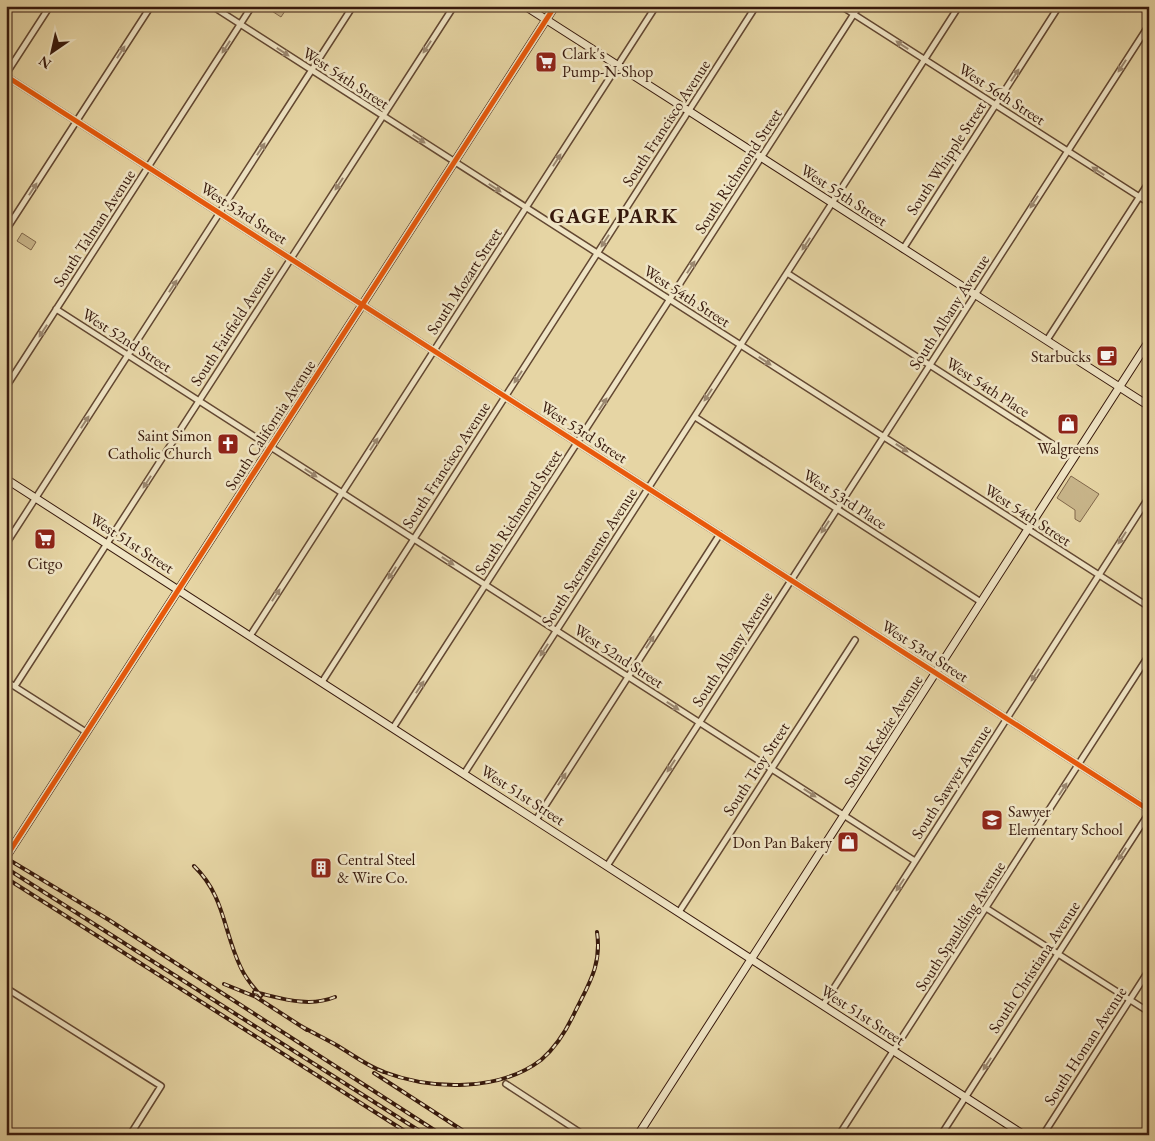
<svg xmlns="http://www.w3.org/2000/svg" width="1155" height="1141" viewBox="0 0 1155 1141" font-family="'EB Garamond',serif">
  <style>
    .green { fill: #c8b58a; stroke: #80674b }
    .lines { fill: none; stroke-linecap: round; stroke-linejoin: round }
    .street-casing { stroke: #634832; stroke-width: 8 }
    .secondary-casing { stroke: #37190c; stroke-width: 9 }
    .street { stroke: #efe4c4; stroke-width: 5 }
    .secondary { stroke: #efe4c4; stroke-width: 7 }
    .rail-casing { stroke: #37190c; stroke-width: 4 }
    .rail { stroke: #efe4c4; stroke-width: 2; stroke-dasharray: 5.5; stroke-linecap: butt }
    .cycleway-casing { stroke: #efe4c4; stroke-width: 8 }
    .cycleway { stroke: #e8590c; stroke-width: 5 }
    .oneway { fill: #9c8971 }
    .labels { text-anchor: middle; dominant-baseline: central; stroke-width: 5; stroke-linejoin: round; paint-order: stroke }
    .poi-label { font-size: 16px; fill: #37190c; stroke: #efe4c4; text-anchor: start }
    .street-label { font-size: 16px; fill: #37190c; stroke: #efe4c4 }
    .district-label { font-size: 21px; font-weight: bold; letter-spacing: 1px; fill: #37190c; stroke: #efe4c4 }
  </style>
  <rect width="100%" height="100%" fill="#e6d5a4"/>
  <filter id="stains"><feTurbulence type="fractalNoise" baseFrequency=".004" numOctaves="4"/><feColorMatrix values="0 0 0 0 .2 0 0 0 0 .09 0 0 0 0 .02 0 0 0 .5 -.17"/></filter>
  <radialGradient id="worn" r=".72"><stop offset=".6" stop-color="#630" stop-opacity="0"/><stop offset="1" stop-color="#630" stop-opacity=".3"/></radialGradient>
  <path class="green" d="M264,6H285L287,8L281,17Z
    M22,233L36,242L31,250L17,241Z
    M1071,476L1099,494L1080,522L1075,519V510L1057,498Z"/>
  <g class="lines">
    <g class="street-casing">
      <path id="street" d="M212,6L1149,607
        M841,6L1149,203
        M6,74L50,6
        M6,76L1149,810
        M6,230L151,6
        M903,249L1059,6
        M787,273L1074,458
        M56,309L915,861
        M1047,340L1149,182
        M6,387L252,6
        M695,417L981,602
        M6,544L353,6
        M250,636L656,6
        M6,681L86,732
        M322,682L756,6
        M15,686L454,6
        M393,728L859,6
        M464,774L959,6
        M536,820L720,534
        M607,866L1149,25
        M986,908L1149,1012
        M679,912L855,640
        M6,988L161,1086L130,1135
        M823,1005L1149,497
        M506,1084L584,1135
        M839,1135L1149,655
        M941,1135L1149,813
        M1043,1135L1149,970
        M1144,1135L1149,1128"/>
    </g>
    <g class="secondary-casing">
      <path id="secondary" d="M525,6L1149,406
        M6,479L1024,1135
        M6,857L555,6
        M638,1135L1149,341"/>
    </g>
    <use href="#street" class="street"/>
    <use href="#secondary" class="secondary"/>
    <g class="rail-casing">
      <path id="rail" d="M6,858L109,920L442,1135
        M194,866C225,896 223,931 241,968C246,979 253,987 261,996
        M6,868L426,1135
        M6,878L411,1135
        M224,984L256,997L307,1030
        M254,992C281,998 308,1008 335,997
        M301,1026C313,1033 326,1039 338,1046C353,1055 367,1066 384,1072C431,1090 499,1092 541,1060C555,1048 566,1031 574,1014C588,985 602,966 597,932
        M374,1073L465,1132"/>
    </g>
    <use href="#rail" class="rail"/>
    <g class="cycleway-casing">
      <path id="cycleway" d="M6,76L1149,810
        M6,857L555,6"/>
    </g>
    <use href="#cycleway" class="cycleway"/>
  </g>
  <defs><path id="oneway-solid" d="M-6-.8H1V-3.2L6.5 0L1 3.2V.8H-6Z" transform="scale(1.25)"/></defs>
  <g class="oneway">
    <use href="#oneway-solid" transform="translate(902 45) rotate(-147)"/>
    <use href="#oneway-solid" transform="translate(226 47) rotate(123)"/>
    <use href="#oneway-solid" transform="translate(427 47) rotate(123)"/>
    <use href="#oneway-solid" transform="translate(121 52) rotate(-57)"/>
    <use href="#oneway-solid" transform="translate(283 52) rotate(33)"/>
    <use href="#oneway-solid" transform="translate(1122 66) rotate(123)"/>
    <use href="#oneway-solid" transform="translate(1015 75) rotate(-57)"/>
    <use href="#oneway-solid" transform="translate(419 139) rotate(33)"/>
    <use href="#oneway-solid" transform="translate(261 149) rotate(-57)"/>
    <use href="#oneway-solid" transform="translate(557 160) rotate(-57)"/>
    <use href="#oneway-solid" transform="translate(1098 171) rotate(-147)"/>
    <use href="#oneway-solid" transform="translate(339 184) rotate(123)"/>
    <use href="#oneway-solid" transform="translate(495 188) rotate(33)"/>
    <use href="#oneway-solid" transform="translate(33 189) rotate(-57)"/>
    <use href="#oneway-solid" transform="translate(1034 202) rotate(123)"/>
    <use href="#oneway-solid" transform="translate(605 241) rotate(123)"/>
    <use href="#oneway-solid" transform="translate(806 244) rotate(123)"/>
    <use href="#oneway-solid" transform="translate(691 267) rotate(-57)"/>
    <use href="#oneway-solid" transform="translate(173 286) rotate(-57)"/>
    <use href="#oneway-solid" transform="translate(43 331) rotate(123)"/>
    <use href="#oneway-solid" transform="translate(765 361) rotate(33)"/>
    <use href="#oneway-solid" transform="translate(518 377) rotate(123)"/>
    <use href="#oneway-solid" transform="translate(708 395) rotate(123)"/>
    <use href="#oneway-solid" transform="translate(603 404) rotate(-57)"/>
    <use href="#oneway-solid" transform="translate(85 422) rotate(-57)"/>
    <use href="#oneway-solid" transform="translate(374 444) rotate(-57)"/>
    <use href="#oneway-solid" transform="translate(902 448) rotate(33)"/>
    <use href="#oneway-solid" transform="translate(311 473) rotate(33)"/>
    <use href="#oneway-solid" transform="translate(147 482) rotate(123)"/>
    <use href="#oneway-solid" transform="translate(825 527) rotate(123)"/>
    <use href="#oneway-solid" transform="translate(1122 538) rotate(123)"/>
    <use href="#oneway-solid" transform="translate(448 561) rotate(33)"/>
    <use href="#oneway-solid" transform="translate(392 573) rotate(123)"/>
    <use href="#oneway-solid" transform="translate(276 595) rotate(-57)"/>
    <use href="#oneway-solid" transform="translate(650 642) rotate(-57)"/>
    <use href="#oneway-solid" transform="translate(544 650) rotate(123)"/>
    <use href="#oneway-solid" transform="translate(1035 675) rotate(123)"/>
    <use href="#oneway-solid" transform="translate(420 687) rotate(-57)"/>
    <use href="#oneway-solid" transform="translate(673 706) rotate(33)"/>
    <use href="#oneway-solid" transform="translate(671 766) rotate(123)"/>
    <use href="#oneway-solid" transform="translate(562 779) rotate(-57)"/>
    <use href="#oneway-solid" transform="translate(1063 789) rotate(-57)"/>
    <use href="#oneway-solid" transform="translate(810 793) rotate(33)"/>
    <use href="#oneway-solid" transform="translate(1122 854) rotate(123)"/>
    <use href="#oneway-solid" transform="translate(900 885) rotate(123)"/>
    <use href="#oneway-solid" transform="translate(987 1064) rotate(123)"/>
  </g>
  <defs>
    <g id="supermarket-square" transform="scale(1.125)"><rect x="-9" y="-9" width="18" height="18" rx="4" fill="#8f2418" stroke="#efe4c4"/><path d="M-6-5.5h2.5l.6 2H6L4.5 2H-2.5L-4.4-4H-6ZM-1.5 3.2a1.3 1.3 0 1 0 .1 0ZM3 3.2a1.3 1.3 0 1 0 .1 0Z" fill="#fff"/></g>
    <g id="cafe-square" transform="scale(1.125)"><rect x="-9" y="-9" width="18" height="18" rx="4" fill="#8f2418" stroke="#efe4c4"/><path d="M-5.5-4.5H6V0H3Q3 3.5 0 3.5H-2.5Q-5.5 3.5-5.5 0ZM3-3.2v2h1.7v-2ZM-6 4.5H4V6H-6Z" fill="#fff"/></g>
    <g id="shop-square" transform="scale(1.125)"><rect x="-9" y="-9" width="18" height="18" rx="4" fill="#8f2418" stroke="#efe4c4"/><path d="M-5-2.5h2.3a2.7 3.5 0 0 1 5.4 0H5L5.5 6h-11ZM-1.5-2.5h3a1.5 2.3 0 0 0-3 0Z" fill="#fff"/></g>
    <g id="church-square" transform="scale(1.125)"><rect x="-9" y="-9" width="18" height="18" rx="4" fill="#8f2418" stroke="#efe4c4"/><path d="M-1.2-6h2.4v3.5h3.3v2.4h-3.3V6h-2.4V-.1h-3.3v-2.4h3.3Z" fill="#fff"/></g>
    <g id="school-square" transform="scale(1.125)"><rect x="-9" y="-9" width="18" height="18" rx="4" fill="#8f2418" stroke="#efe4c4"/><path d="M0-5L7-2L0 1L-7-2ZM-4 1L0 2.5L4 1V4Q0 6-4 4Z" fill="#fff"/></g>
    <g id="building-square" transform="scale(1.125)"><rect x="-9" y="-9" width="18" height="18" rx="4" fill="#8f2418" stroke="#efe4c4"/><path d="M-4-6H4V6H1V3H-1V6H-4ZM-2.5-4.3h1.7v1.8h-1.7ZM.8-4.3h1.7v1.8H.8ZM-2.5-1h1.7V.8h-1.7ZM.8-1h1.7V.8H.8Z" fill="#fff"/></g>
  </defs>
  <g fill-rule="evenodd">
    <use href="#supermarket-square" x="546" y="62"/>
    <use href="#cafe-square" x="1107" y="356"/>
    <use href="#shop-square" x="1068" y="424"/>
    <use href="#church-square" x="228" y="444"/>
    <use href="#supermarket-square" x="45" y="539"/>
    <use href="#school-square" x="992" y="820"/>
    <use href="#shop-square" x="848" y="842"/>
    <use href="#building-square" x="321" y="868"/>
  </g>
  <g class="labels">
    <g class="poi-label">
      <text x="562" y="53">Clark's<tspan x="562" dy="18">Pump-N-Shop</tspan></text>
      <text x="1091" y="356" text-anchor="end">Starbucks</text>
      <text x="212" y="435" text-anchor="end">Saint Simon<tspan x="212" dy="18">Catholic Church</tspan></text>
      <text x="1068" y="448" text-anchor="middle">Walgreens</text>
      <text x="45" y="563" text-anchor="middle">Citgo</text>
      <text x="1008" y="811">Sawyer<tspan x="1008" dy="18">Elementary School</tspan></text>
      <text x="832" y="842" text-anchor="end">Don Pan Bakery</text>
      <text x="337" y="859">Central Steel<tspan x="337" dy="18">&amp; Wire Co.</tspan></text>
    </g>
    <g class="street-label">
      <text transform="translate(346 78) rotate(33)">West 54th Street</text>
      <text transform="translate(1002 94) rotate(33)">West 56th Street</text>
      <text transform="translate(666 123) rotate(-57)">South Francisco Avenue</text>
      <text transform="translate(946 158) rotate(-57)">South Whipple Street</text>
      <text transform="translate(738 171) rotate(-57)">South Richmond Street</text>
      <text transform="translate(844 195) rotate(33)">West 55th Street</text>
      <text transform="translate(244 213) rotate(33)">West 53rd Street</text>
      <text transform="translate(94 228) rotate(-57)">South Talman Avenue</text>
      <text transform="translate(464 281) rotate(-57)">South Mozart Street</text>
      <text transform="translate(687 296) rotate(33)">West 54th Street</text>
      <text transform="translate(949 312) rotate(-57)">South Albany Avenue</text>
      <text transform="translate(232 326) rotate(-57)">South Fairfield Avenue</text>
      <text transform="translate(127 340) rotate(33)">West 52nd Street</text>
      <text transform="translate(988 387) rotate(33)">West 54th Place</text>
      <text transform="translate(270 425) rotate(-57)">South California Avenue</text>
      <text transform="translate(584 432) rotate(33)">West 53rd Street</text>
      <text transform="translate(446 465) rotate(-57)">South Francisco Avenue</text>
      <text transform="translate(845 499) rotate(33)">West 53rd Place</text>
      <text transform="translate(518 512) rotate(-57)">South Richmond Street</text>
      <text transform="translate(1028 515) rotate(33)">West 54th Street</text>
      <text transform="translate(132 543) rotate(33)">West 51st Street</text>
      <text transform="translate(589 557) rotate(-57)">South Sacramento Avenue</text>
      <text transform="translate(732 649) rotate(-57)">South Albany Avenue</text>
      <text transform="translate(925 651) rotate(33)">West 53rd Street</text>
      <text transform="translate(619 656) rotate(33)">West 52nd Street</text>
      <text transform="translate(883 731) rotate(-57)">South Kedzie Avenue</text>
      <text transform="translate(756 769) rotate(-57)">South Troy Street</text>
      <text transform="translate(951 782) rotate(-57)">South Sawyer Avenue</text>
      <text transform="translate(523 795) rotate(33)">West 51st Street</text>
      <text transform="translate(960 926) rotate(-57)">South Spaulding Avenue</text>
      <text transform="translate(1034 967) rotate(-57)">South Christiana Avenue</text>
      <text transform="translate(863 1015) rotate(33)">West 51st Street</text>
      <text transform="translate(1085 1046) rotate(-57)">South Homan Avenue</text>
    </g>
    <g class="district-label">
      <text x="614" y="215">GAGE PARK</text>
    </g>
  </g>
  <rect width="1155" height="1141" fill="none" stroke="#e6d5a4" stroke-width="25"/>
  <rect x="8" y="8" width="1140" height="1126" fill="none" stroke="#37190c" stroke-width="2.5"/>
  <rect x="12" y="12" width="1130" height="1116" fill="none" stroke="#37190c"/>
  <g transform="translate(52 52) rotate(214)" stroke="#efe4c4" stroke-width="4" paint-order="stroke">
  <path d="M0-4L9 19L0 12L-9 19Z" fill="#37190c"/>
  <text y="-8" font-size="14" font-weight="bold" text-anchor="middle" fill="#37190c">N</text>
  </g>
  <rect width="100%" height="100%" filter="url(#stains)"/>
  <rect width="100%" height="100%" fill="url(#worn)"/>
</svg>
